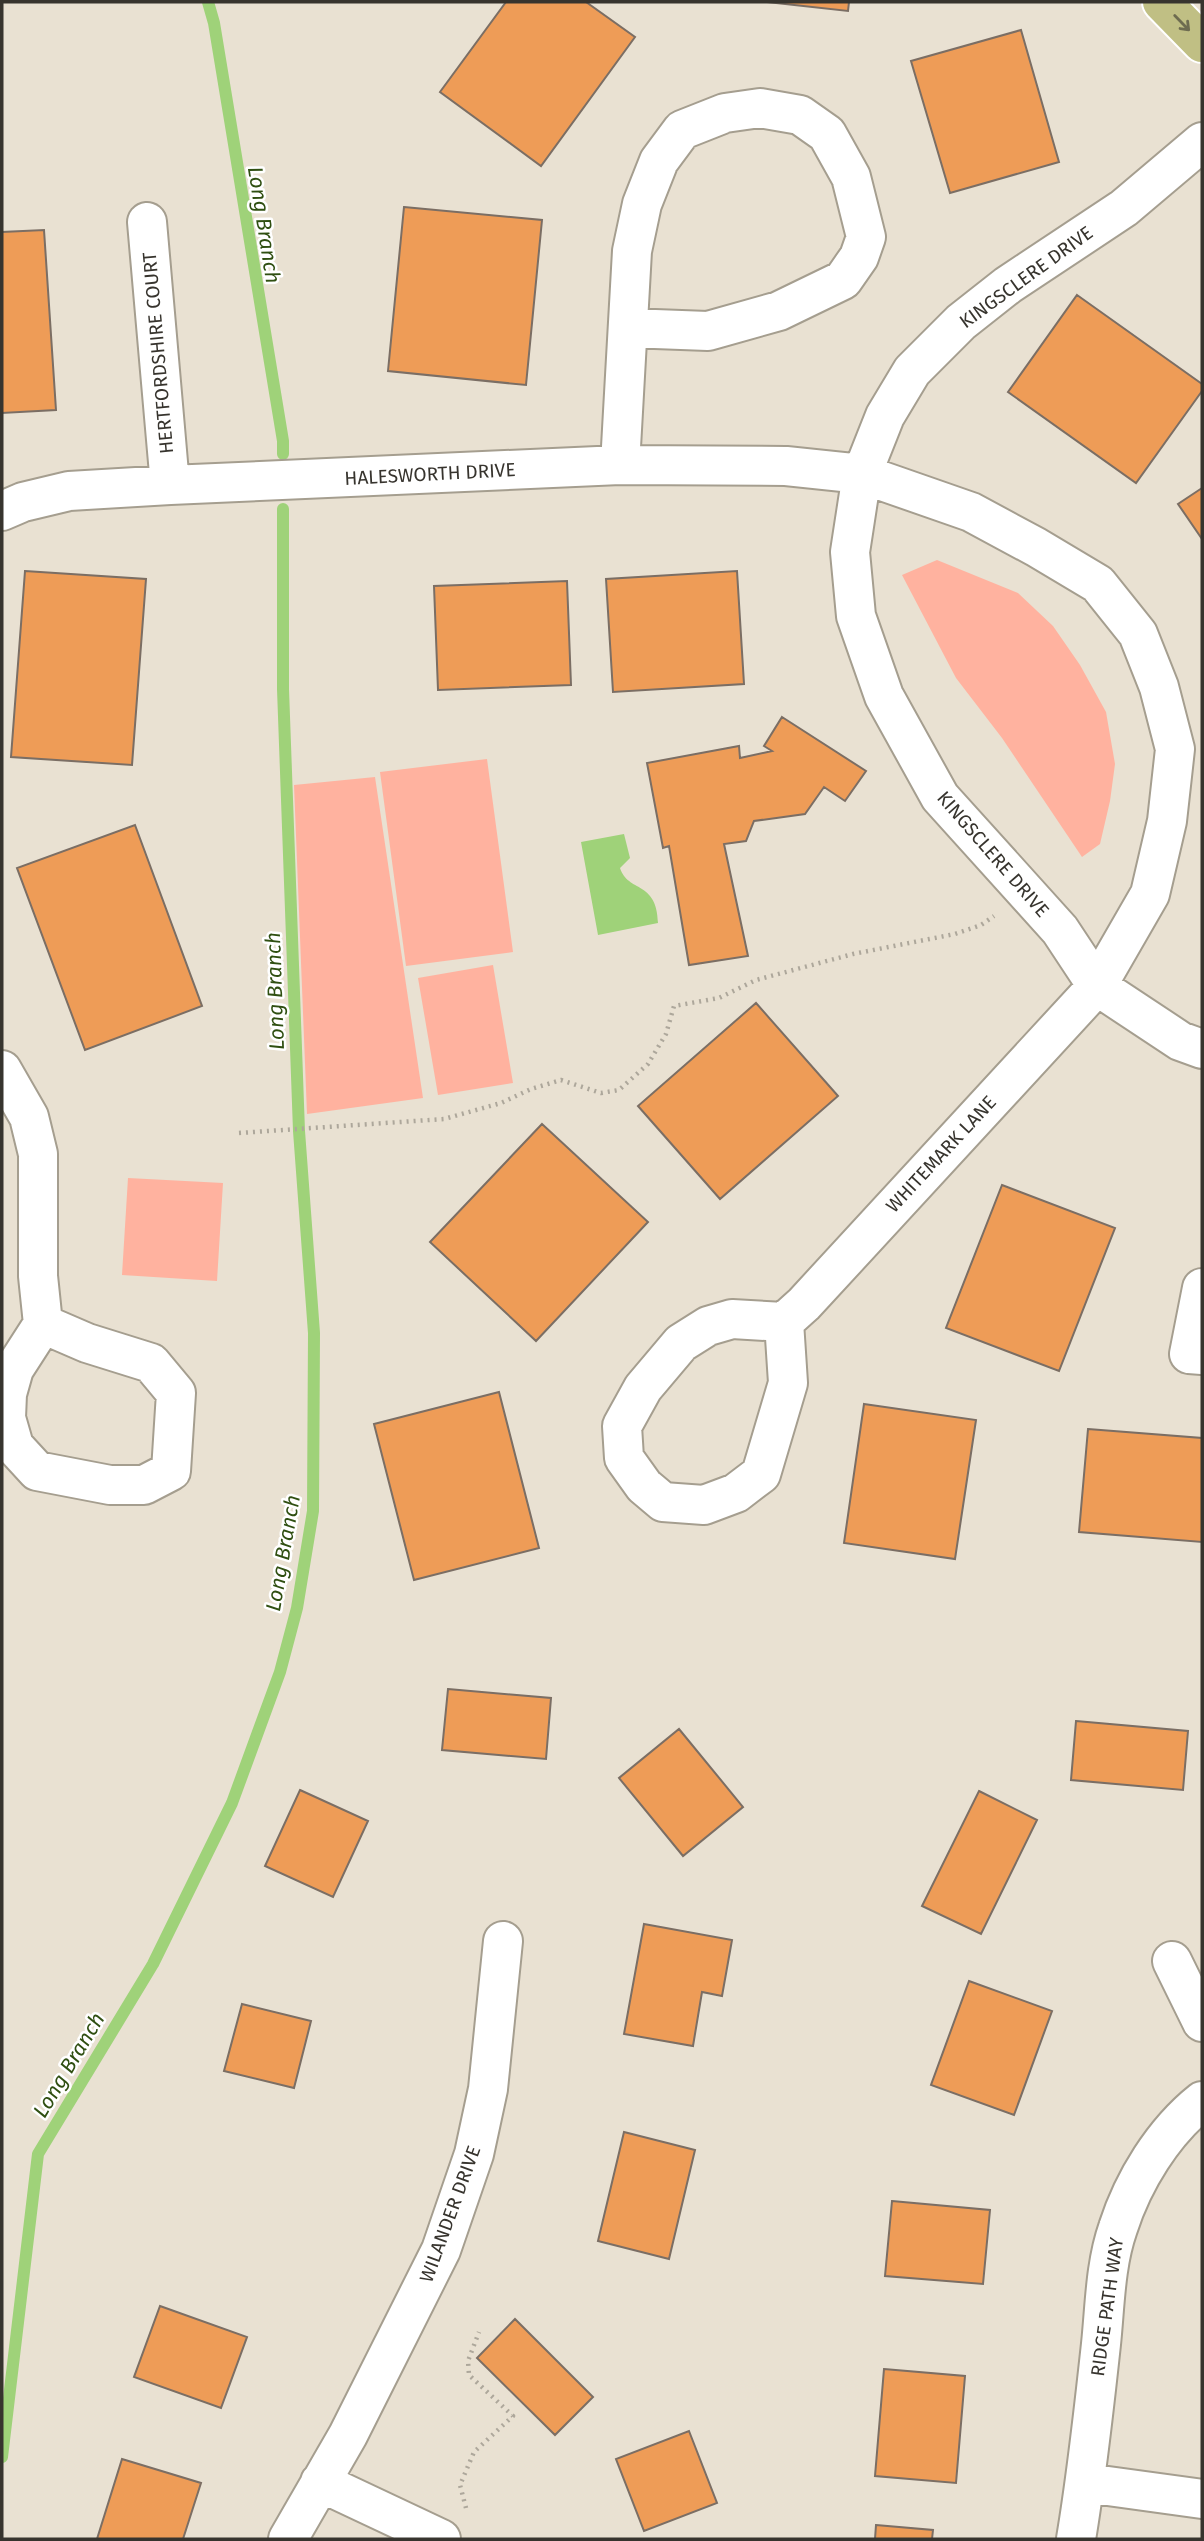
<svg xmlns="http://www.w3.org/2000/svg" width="1204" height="2541" viewBox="0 0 1204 2541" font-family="'Fira Sans',sans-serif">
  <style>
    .green { fill: #ffb29f }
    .water { fill: #9fd279 }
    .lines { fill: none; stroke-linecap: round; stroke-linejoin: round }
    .stream { stroke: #9fd279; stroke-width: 12 }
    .building { fill: #ee9c57; stroke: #7b6e64; stroke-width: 2 }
    .minor-casing { stroke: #a59e8f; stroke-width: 42 }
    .major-casing { stroke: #fff; stroke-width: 42 }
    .path { stroke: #ada79b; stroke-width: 4.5; stroke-dasharray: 2 5; stroke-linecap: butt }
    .minor { stroke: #fff; stroke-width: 38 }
    .major { stroke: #c0bf84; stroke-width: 38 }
    .oneway { stroke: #6e6c50 }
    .labels { text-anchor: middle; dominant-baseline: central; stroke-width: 5; stroke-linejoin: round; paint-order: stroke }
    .street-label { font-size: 19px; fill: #37342e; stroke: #fff }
    .water-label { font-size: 21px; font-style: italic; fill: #2f4f11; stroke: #fff }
  </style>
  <rect width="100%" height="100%" fill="#e9e1d2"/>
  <path class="green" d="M937,560L1018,593L1053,626L1080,665L1106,712L1115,764L1110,801L1100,844L1082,857L1002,738L956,678L902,575Z
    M487,759L513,952L406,966L380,772Z
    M375,777L423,1098L307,1114L294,785Z
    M493,965L513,1083L438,1095L418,978Z
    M128,1178L223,1183L217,1281L122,1275Z"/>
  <path class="water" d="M624,834L630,858L620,868C628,893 657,880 658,923L598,935L581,842Z"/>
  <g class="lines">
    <path class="stream" d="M208,2L214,23L283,441V454
      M2,2457L38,2154L153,1964L232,1803L280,1672L297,1608L313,1511L314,1333L299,1131L283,689V509"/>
  </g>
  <path class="building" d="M506,2H586L635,37L541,166L440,92Z
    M767,2H849L848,11Z
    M1021,30L1059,162L950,193L911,61Z
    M404,207L542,220L526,385L388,371Z
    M44,230L56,410L2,413V232Z
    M1077,295L1202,384V391L1136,483L1008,392Z
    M1202,488V539L1178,504Z
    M25,571L146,579L132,765L11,757Z
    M737,571L744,684L613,692L606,579Z
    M567,581L571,685L438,690L434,586Z
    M782,717L866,771L845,801L824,787L805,814L754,821L746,841L724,844L748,956L689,965L669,846L663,848L647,763L739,746L740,758L772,751L764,746Z
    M135,825L202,1006L85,1050L17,868Z
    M756,1003L838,1096L720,1199L638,1106Z
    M542,1124L648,1222L536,1341L430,1242Z
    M1002,1185L1115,1228L1059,1371L946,1328Z
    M499,1392L539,1548L414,1580L374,1424Z
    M864,1404L976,1420L955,1559L844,1543Z
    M1088,1429L1202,1438V1542L1079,1532Z
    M448,1689L551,1698L546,1759L442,1750Z
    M1076,1721L1188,1731L1183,1790L1071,1780Z
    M679,1729L743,1807L683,1856L619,1778Z
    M300,1790L368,1821L333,1897L265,1866Z
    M979,1791L1037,1820L981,1934L922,1906Z
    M644,1924L732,1940L722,1996L702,1992L693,2046L624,2034Z
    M969,1981L1052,2011L1014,2115L931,2085Z
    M242,2004L311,2021L294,2088L224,2071Z
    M624,2132L695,2150L669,2259L598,2241Z
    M892,2201L990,2210L983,2284L885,2276Z
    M160,2306L247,2337L221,2408L134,2377Z
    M515,2319L593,2397L555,2435L477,2358Z
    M884,2369L965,2376L956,2483L875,2476Z
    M689,2431L717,2503L644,2531L616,2459Z
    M122,2459L201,2483L183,2539H97Z
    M876,2525L933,2530L932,2539H875Z"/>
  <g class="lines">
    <g class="minor-casing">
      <path id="minor" d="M1202,142L1124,208L1008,285L961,322L912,371L885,416L862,474L850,552L856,616L884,696L940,797L1060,930L1097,986L1180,1041L1202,1049
        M147,222L170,485
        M620,465L632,251L642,204L659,161L682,130L725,113L760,108L800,115L827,134L851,177L866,237L859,257L843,280L779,311L708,331L628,328
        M2,511L23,502L69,491L170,485L620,465L786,466L862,474L971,512L1036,547L1098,584L1138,634L1159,687L1175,749L1167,821L1150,894L1097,986L804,1304L784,1322L732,1319L708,1326L681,1343L643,1388L622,1426L624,1458L644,1486L663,1502L704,1505L736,1493L761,1474L788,1383L784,1322
        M2,1070L29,1117L38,1154V1276L43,1324L14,1369L7,1394L6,1418L14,1446L37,1471L110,1485H144L171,1471L176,1393L151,1363L87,1343L43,1324
        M1202,1288L1189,1354L1202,1355
        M1172,1961L1202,2022
        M320,2482L441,2539
        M1086,2483L1202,2499
        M288,2539L348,2435L441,2250L474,2154L488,2089L503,1941
        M1076,2539C1087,2474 1094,2409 1101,2344C1105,2306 1105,2265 1118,2228C1133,2181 1163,2132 1202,2101"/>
    </g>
    <g class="major-casing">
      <path id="major" d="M1162,2L1202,43"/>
    </g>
    <path class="path" d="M239,1133L444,1119L501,1103L531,1089L561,1080L601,1093L619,1090L648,1064L666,1034L674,1006L719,998L756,980L853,954L955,934L981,925L994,916
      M466,2508L460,2485L474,2452L513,2416L469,2375L468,2361L479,2332"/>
    <use href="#minor" class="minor"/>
    <use href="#major" class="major"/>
  </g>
  <defs><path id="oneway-shaft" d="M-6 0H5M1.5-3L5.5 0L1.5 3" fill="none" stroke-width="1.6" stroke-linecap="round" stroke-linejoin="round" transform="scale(1.75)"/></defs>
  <use class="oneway" href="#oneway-shaft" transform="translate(1182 23) rotate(46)"/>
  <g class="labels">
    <g class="street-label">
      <text transform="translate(1026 277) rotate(-36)">KINGSCLERE DRIVE</text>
      <text transform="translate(158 353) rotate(-95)">HERTFORDSHIRE COURT</text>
      <text transform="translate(430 474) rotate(-3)">HALESWORTH DRIVE</text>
      <text transform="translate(993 854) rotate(49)">KINGSCLERE DRIVE</text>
      <text transform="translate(941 1154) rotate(-47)">WHITEMARK LANE</text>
      <text transform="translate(450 2214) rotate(-70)">WILANDER DRIVE</text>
      <text transform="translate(1107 2307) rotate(-82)">RIDGE PATH WAY</text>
    </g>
    <g class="water-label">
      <text transform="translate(264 225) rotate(81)">Long Branch</text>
      <text transform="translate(275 991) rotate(-92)">Long Branch</text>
      <text transform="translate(283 1553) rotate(-80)">Long Branch</text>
      <text transform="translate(69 2065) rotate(-59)">Long Branch</text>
    </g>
  </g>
  <rect width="1204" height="2541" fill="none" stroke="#37342e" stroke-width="7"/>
</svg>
